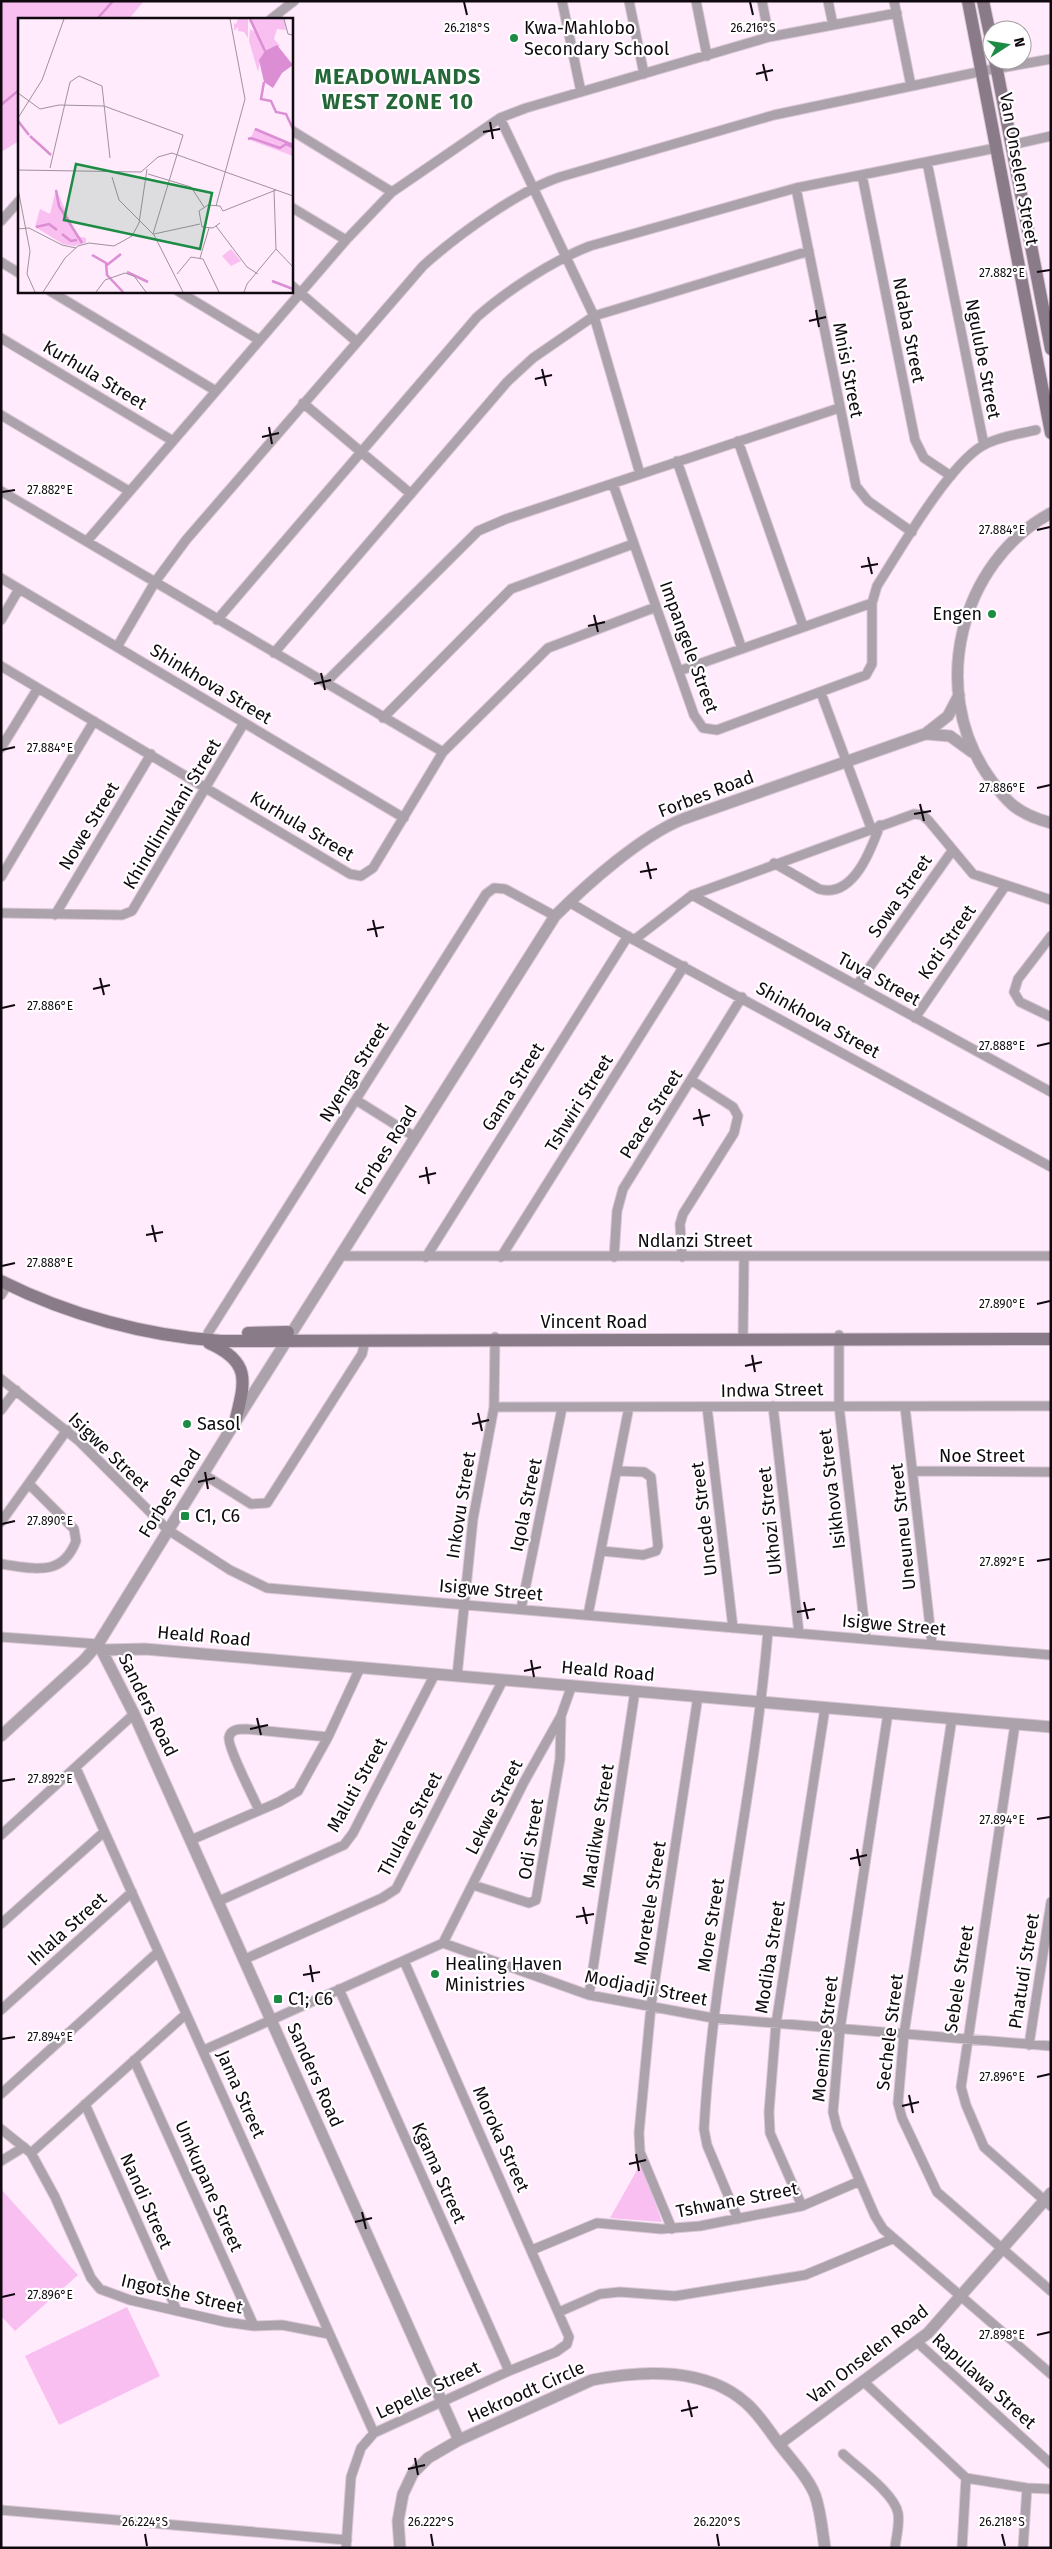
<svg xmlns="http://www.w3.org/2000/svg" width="1052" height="2549" viewBox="0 0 1052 2549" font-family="'Fira Sans',sans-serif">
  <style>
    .green { fill: #f9bff1 }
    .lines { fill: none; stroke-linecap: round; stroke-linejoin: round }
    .stream { stroke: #db8ed3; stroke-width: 2.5 }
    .minor-casing { stroke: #d9c7d6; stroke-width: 11 }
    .tertiary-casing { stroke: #d9c7d6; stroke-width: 13 }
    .secondary-casing { stroke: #d9c7d6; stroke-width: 14 }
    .minor { stroke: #aca2ab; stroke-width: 9 }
    .tertiary { stroke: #aca2ab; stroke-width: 11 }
    .secondary { stroke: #8a7b88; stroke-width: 12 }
    .ticks { fill: none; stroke: #110910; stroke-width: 2 }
    .poi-dot { fill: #1c8c44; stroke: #fff; stroke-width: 2 }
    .labels { text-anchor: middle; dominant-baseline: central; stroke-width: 4.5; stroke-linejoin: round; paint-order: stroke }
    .poi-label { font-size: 18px; fill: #110910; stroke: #fff; text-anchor: start }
    .street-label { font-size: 18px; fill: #110910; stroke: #fff }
    .district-label { font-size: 22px; font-weight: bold; letter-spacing: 1px; fill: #266739; stroke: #fff }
    .inset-river { fill: none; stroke: #db8ed3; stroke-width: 2.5 }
    .inset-road { fill: none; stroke: #a0919e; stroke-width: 1 }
    .view { fill: #1c8c44; fill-opacity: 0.15; stroke: #1c8c44; stroke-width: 2.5 }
    .inset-edge { fill: none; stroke: #110910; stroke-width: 2.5 }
    .ticks-label { font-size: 12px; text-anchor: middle; fill: #110910; stroke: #fff; stroke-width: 4.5; stroke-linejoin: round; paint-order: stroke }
  </style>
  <rect width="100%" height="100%" fill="#ffebfc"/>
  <path class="green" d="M1,1H144L129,19H19V141L1,152Z
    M641,2163L662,2222L610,2218Z
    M1,2189L78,2275L15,2331L1,2316Z
    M127,2307L160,2376L59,2425L25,2356Z"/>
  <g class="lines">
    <path class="stream" d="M97,19L113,1
      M1,105L19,90"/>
    <g class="minor-casing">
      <path id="minor" d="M562,1L581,92
        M629,1L644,74
        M696,1L707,56
        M762,1L769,37
        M828,1L833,25
        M894,1L911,86
        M271,19L294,1
        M500,118L594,316L640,474
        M291,130L392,192
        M1011,145L1051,136
        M927,162L984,445
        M862,175L915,440L924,458L951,476
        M796,188L856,486L868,501L912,532
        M291,207L346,240
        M1,221L19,201
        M1,262L19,273
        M291,285L357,342
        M50,291L216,391
        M178,291L259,340
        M1,338L173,441
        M303,403L411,494
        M1,415L129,491
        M738,441L803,626
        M677,461L742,649
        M613,484L694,715L703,728L717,730L866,675L872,664V603L877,586C900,550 948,466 982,446C997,437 1019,434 1036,430
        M1,491L443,752
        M87,541L346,240L392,192L500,118L526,108L769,37L897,13
        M1,578L404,818
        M1,620L19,589
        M217,620L477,317C506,291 554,260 590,246L796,188L996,148
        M117,647L155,582L186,540L423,266C456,236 518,191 560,177L774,115L983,71L1051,59
        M274,653L507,382L533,358L594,316L809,251
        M1,666L350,874L361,876L373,868L443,752L548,648L656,607
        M679,671L872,603
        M325,683L478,531L506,519L839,408
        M821,693L871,828
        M383,718L511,589L633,544
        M1,748L38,688
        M774,863L819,889C853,899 871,850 880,825
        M1,877L94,721
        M692,895L1051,1092
        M569,902L634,940L1051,1167
        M1,913L122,915L132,911L244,723
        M55,915L151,754
        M1051,936L1018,979L1014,992L1020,1002L1051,1017
        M634,940L692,895L914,814L922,815L928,820L973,874L1051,900
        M857,985L952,851
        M915,1018L1006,885
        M356,1100L415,1137
        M340,1256H1051
        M426,1257L628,936
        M501,1257L684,966
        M614,1257L617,1211L623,1189L742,997
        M682,1257L680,1224L683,1214L734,1133L738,1116L733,1107L691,1080
        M1,1295L8,1284
        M208,1333L486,894L494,888L505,889L555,916
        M839,1335V1406L866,1638
        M743,1339L744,1257
        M1,1379L79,1441L168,1530L230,1570L267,1588L1051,1655
        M773,1406L799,1633
        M494,1407L1051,1406
        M707,1407L733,1628
        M905,1407L932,1644
        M1,1410L16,1390
        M914,1471L1051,1472
        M203,1474L251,1504L267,1503L362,1354L365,1341
        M1,1522L67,1430
        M602,1551L643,1555L656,1551L658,1546L651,1477L644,1472L618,1471
        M1,1564C33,1568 62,1578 76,1541L74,1529L29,1484
        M521,1609L562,1408
        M588,1615L629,1407
        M1,1637L98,1644
        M457,1676L473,1519L494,1407L495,1337
        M888,1713L840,2029L833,2112L837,2128L875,2216L883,2229L1051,2374
        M952,1718L904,2034L898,2103L902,2118L937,2192L1051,2291
        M1015,1724L961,2087L966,2105L984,2147L1051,2206
        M76,1768L374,2433
        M259,1810C254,1799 227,1746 229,1737C231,1729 239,1729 246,1729L328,1737
        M1,1835L134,1714
        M191,1840L279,1802L298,1791L328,1737L360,1668
        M473,1885L529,1903L536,1900L560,1759L561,1717
        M219,1901L344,1845L353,1833L435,1674
        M1,1924L104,1832
        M443,1943L524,1782L561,1716L572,1685
        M245,1959L382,1898L396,1889L503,1680
        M339,1989L509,2371
        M589,1995L635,1691
        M1,2010L132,1892
        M1029,2045L1051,1902
        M204,2050L443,1943L589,1995L713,2018L1051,2046
        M134,2060L254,2326
        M1,2094L158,1952
        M85,2104L177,2311
        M1,2129L31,2153L55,2197L91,2278L100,2289L130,2300L225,2322L254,2326L282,2325L329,2334
        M31,2153L186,2014
        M1,2161L24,2147
        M802,2206L770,2133L769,2112L776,2024L825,1708
        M738,2219L707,2145L704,2129C713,1962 754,1798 768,1631
        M672,2229L640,2152L639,2133L651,2006L698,1696
        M532,2250L597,2223L661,2229L700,2226L802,2206L860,2181
        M559,2312L600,2294L620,2292L675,2296L805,2275L892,2239
        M917,2342L1051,2464
        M864,2382L966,2478
        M843,2454C858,2468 894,2493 898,2513C900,2524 896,2537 895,2548
        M966,2478L1027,2488L1051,2489
        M1,2510L347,2540
        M346,2548L351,2477L361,2448L374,2433L509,2371L556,2352L567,2344L569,2337L404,1961
        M962,2548L966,2478
        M1023,2548L1027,2488"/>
    </g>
    <g class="tertiary-casing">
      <path id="tertiary" d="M1051,513C960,562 929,689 987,774C1006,802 1017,814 1051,823
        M926,734L950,736L972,752
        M99,1645L134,1714L459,2440
        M102,1650L145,1649L1051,1727
        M1,1736L84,1660L98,1644L229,1432L555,916C587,884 641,836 683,819L925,734L948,716L959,695
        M779,2444L928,2333L1051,2193
        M400,2548L398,2521L403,2494L413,2473L428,2458L459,2440L592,2380C642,2370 706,2367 746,2403C760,2415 769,2431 780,2445C792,2461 808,2477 815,2495C821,2512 822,2530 825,2548"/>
    </g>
    <g class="secondary-casing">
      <path id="secondary" d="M968,1L1051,433
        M983,1L992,44
        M995,60L1051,349
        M1,1281C69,1315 146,1336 221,1341L1051,1339
        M248,1333L288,1332
        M209,1343C252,1362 245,1382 235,1422"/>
    </g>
    <use href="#minor" class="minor"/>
    <use href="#tertiary" class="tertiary"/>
    <use href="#secondary" class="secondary"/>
  </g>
  <path class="ticks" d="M464,2L467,15M750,2L753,15M763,64L767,81M756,74L773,70M490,122L493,139M483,132L500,129M1037,272L1050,270M816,310L819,327M809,321L826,317M542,369L546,386M535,379L552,375M269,427L272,444M262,437L279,433M2,492L15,490M1037,530L1050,527M868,557L872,574M861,567L878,564M594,615L598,632M588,626L605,622M321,673L325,690M314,684L331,680M2,750L15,747M1037,788L1050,785M920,804L924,821M914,814L931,811M647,862L651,879M640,872L657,869M373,920L377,937M367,930L384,927M100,978L104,995M93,989L110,985M2,1008L15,1005M1037,1046L1050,1043M699,1109L703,1126M693,1119L710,1115M426,1167L429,1184M419,1177L436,1173M152,1225L156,1242M146,1235L163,1232M2,1266L15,1263M1037,1304L1050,1301M752,1355L755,1372M745,1366L762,1362M478,1413L482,1431M472,1424L489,1420M205,1472L208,1489M198,1482L215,1478M2,1524L15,1521M1037,1561L1050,1559M804,1602L808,1619M797,1612L815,1609M531,1660L534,1677M524,1671L541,1667M257,1718L261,1735M250,1729L268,1725M2,1781L15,1779M1037,1819L1050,1817M857,1849L860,1866M850,1859L867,1855M583,1907L587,1924M576,1917L594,1914M310,1965L313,1982M303,1975L320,1972M2,2039L15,2037M1037,2077L1050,2074M909,2095L913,2113M902,2106L919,2102M636,2154L639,2171M629,2164L646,2160M362,2212L366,2229M355,2222L372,2218M2,2297L15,2294M1037,2335L1050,2332M688,2400L692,2417M681,2411L698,2407M415,2458L418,2475M408,2469L425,2465M145,2534L147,2546M431,2534L433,2546M717,2534L719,2546M1002,2534L1005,2546"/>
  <g class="poi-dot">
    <circle cx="514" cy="38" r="5"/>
    <circle cx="992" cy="614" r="5"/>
    <circle cx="187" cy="1424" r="5"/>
    <rect x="180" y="1511" width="10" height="10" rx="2.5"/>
    <circle cx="435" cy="1974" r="5"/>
    <rect x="273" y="1994" width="10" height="10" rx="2.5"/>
  </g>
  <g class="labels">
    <g class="poi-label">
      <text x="524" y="28">Kwa-Mahlobo<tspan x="524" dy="21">Secondary School</tspan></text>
      <text x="982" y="614" text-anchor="end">Engen</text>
      <text x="197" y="1424">Sasol</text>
      <text x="195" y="1516">C1, C6</text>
      <text x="445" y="1964">Healing Haven<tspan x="445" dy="21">Ministries</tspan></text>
      <text x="288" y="1999">C1; C6</text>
    </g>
    <g class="street-label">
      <text transform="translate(1019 169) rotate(80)">Van Onselen Street</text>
      <text transform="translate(909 330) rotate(79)">Ndaba Street</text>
      <text transform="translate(983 359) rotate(79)">Ngulube Street</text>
      <text transform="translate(848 370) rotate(79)">Mnisi Street</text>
      <text transform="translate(95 375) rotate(31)">Kurhula Street</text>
      <text transform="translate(689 647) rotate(70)">Impangele Street</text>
      <text transform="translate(211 684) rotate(31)">Shinkhova Street</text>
      <text transform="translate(706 794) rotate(-21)">Forbes Road</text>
      <text transform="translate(172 814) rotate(-59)">Khindlimukani Street</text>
      <text transform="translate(89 826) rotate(-59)">Nowe Street</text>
      <text transform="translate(302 826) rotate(31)">Kurhula Street</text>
      <text transform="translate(900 896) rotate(-55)">Sowa Street</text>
      <text transform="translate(947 942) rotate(-55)">Koti Street</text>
      <text transform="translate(879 979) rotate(29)">Tuva Street</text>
      <text transform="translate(818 1020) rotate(29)">Shinkhova Street</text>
      <text transform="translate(354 1072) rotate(-58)">Nyenga Street</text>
      <text transform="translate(513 1087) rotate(-58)">Gama Street</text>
      <text transform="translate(579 1103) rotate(-58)">Tshwiri Street</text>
      <text transform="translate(651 1114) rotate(-58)">Peace Street</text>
      <text transform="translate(386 1150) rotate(-58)">Forbes Road</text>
      <text x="695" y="1241">Ndlanzi Street</text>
      <text x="594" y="1322">Vincent Road</text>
      <text transform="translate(772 1390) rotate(-1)">Indwa Street</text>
      <text transform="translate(109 1452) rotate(44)">Isigwe Street</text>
      <text x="982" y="1456">Noe Street</text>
      <text transform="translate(832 1489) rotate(-97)">Isikhova Street</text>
      <text transform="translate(170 1493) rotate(-58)">Forbes Road</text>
      <text transform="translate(461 1505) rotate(-81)">Inkovu Street</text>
      <text transform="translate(526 1505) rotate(-78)">Iqola Street</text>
      <text transform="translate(704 1519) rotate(-97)">Uncede Street</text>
      <text transform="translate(770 1521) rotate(-96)">Ukhozi Street</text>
      <text transform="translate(903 1527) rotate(-96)">Uneuneu Street</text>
      <text transform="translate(491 1590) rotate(5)">Isigwe Street</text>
      <text transform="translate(894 1625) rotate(5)">Isigwe Street</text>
      <text transform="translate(204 1636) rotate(5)">Heald Road</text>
      <text transform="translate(608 1671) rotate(5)">Heald Road</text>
      <text transform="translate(148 1705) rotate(64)">Sanders Road</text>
      <text transform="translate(357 1785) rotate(-61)">Maluti Street</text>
      <text transform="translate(494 1807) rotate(-63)">Lekwe Street</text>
      <text transform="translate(410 1824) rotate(-62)">Thulare Street</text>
      <text transform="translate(598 1826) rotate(-81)">Madikwe Street</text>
      <text transform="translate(531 1839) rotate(-81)">Odi Street</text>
      <text transform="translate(650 1903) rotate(-81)">Moretele Street</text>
      <text transform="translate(711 1925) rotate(-81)">More Street</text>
      <text transform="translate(67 1929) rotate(-42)">Ihlala Street</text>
      <text transform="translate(770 1957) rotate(-81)">Modiba Street</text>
      <text transform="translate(1024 1971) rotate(-81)">Phatudi Street</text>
      <text transform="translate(959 1979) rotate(-81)">Sebele Street</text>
      <text transform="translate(646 1988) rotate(11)">Modjadji Street</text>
      <text transform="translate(890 2032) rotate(-83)">Sechele Street</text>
      <text transform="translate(825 2039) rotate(-84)">Moemise Street</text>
      <text transform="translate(315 2075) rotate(66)">Sanders Road</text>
      <text transform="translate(241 2094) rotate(66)">Jama Street</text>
      <text transform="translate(501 2139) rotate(66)">Moroka Street</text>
      <text transform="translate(439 2173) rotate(66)">Kgama Street</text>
      <text transform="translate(209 2186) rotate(66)">Umkupane Street</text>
      <text transform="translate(737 2200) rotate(-11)">Tshwane Street</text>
      <text transform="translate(146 2201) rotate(66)">Nandi Street</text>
      <text transform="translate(182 2294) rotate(13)">Ingotshe Street</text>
      <text transform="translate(868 2354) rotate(-38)">Van Onselen Road</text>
      <text transform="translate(984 2381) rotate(42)">Rapulawa Street</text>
      <text transform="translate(428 2390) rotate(-25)">Lepelle Street</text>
      <text transform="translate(526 2392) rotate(-24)">Hekroodt Circle</text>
    </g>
    <g class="district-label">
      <text x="398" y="76">MEADOWLANDS<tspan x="398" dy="25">WEST ZONE 10</tspan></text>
    </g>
  </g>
  <g transform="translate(18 18)">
    <rect width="275" height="275" fill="#ffebfc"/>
    <path d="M220,1H230V20L226,14L220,13V9L216,13V5L218,6ZM233,1H266L268,12L259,11L256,21L262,28L243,39L240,54L231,23L232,11L237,14ZM237,110L275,127V138L232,122ZM38,171L59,218L68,220V225L56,228L45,226L17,209L22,191L32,196ZM213,231L223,243L213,248L204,238Z" fill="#f9bff1"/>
    <path d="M259,27L275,47L264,55L255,70L246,64L241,42L247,33Z" fill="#db8ed3"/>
    <path class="inset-river" d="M232,1L247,33M246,64L243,81L253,83L258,94L268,96L275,111M0,103L11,117M237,111L275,127M12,118L33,137M230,121L233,120L262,130L268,126L275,129M38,172L41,188L64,225M18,209L31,206L39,212M44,216L53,223L59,222M74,237L88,245L89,257L105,274M89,247L103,236M109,254L130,264M254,263L275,271"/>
    <path class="inset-road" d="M266,1L270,16L275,17M0,75L22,91L41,87L86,88L165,117L135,216M0,100L24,62L46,1M32,150L52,64L61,58L84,68L92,140M0,152L123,154L140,139L154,135L275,178M130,156L173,169L186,189M94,159L101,182L136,217L165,274M0,171L12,233L9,256L17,274M256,172L258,231L275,249M198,188L227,81L212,1M205,193L258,172M202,205L195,210L184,209L181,193L190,187L202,188L205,193M198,208L229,249L240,256M0,211L11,210L44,227L58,230M136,216L182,206M182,240L191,210M159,256L173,239L185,241L201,274M25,274L47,240L60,228L71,225L96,228L114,218L121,205L129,151M78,274L87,262L107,255L116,258L128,274M226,274L229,266L258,231"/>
    <path class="view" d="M58,146L194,175L182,231L46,202Z"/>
    <rect width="275" height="275" class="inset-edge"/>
  </g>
  <g class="ticks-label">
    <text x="467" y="32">26.218°S</text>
    <text x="753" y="32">26.216°S</text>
    <text x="1002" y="277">27.882°E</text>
    <text x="50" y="494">27.882°E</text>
    <text x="1002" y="534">27.884°E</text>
    <text x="50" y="752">27.884°E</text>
    <text x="1002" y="792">27.886°E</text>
    <text x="50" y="1010">27.886°E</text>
    <text x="1002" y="1050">27.888°E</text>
    <text x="50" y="1267">27.888°E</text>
    <text x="1002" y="1308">27.890°E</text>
    <text x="50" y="1525">27.890°E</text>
    <text x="1002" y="1566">27.892°E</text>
    <text x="50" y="1783">27.892°E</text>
    <text x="1002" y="1824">27.894°E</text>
    <text x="50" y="2041">27.894°E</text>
    <text x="1002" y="2081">27.896°E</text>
    <text x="50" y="2299">27.896°E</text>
    <text x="1002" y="2339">27.898°E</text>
    <text x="145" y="2526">26.224°S</text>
    <text x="431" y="2526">26.222°S</text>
    <text x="717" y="2526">26.220°S</text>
    <text x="1002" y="2526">26.218°S</text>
  </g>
  <rect width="1052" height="2549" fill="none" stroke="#110910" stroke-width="5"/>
  <g transform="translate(1007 45) rotate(78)"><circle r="24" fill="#ffffff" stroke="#a09d9f"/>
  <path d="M0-4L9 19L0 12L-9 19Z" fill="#1c8c44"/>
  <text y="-8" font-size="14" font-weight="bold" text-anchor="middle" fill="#110910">N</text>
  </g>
</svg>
